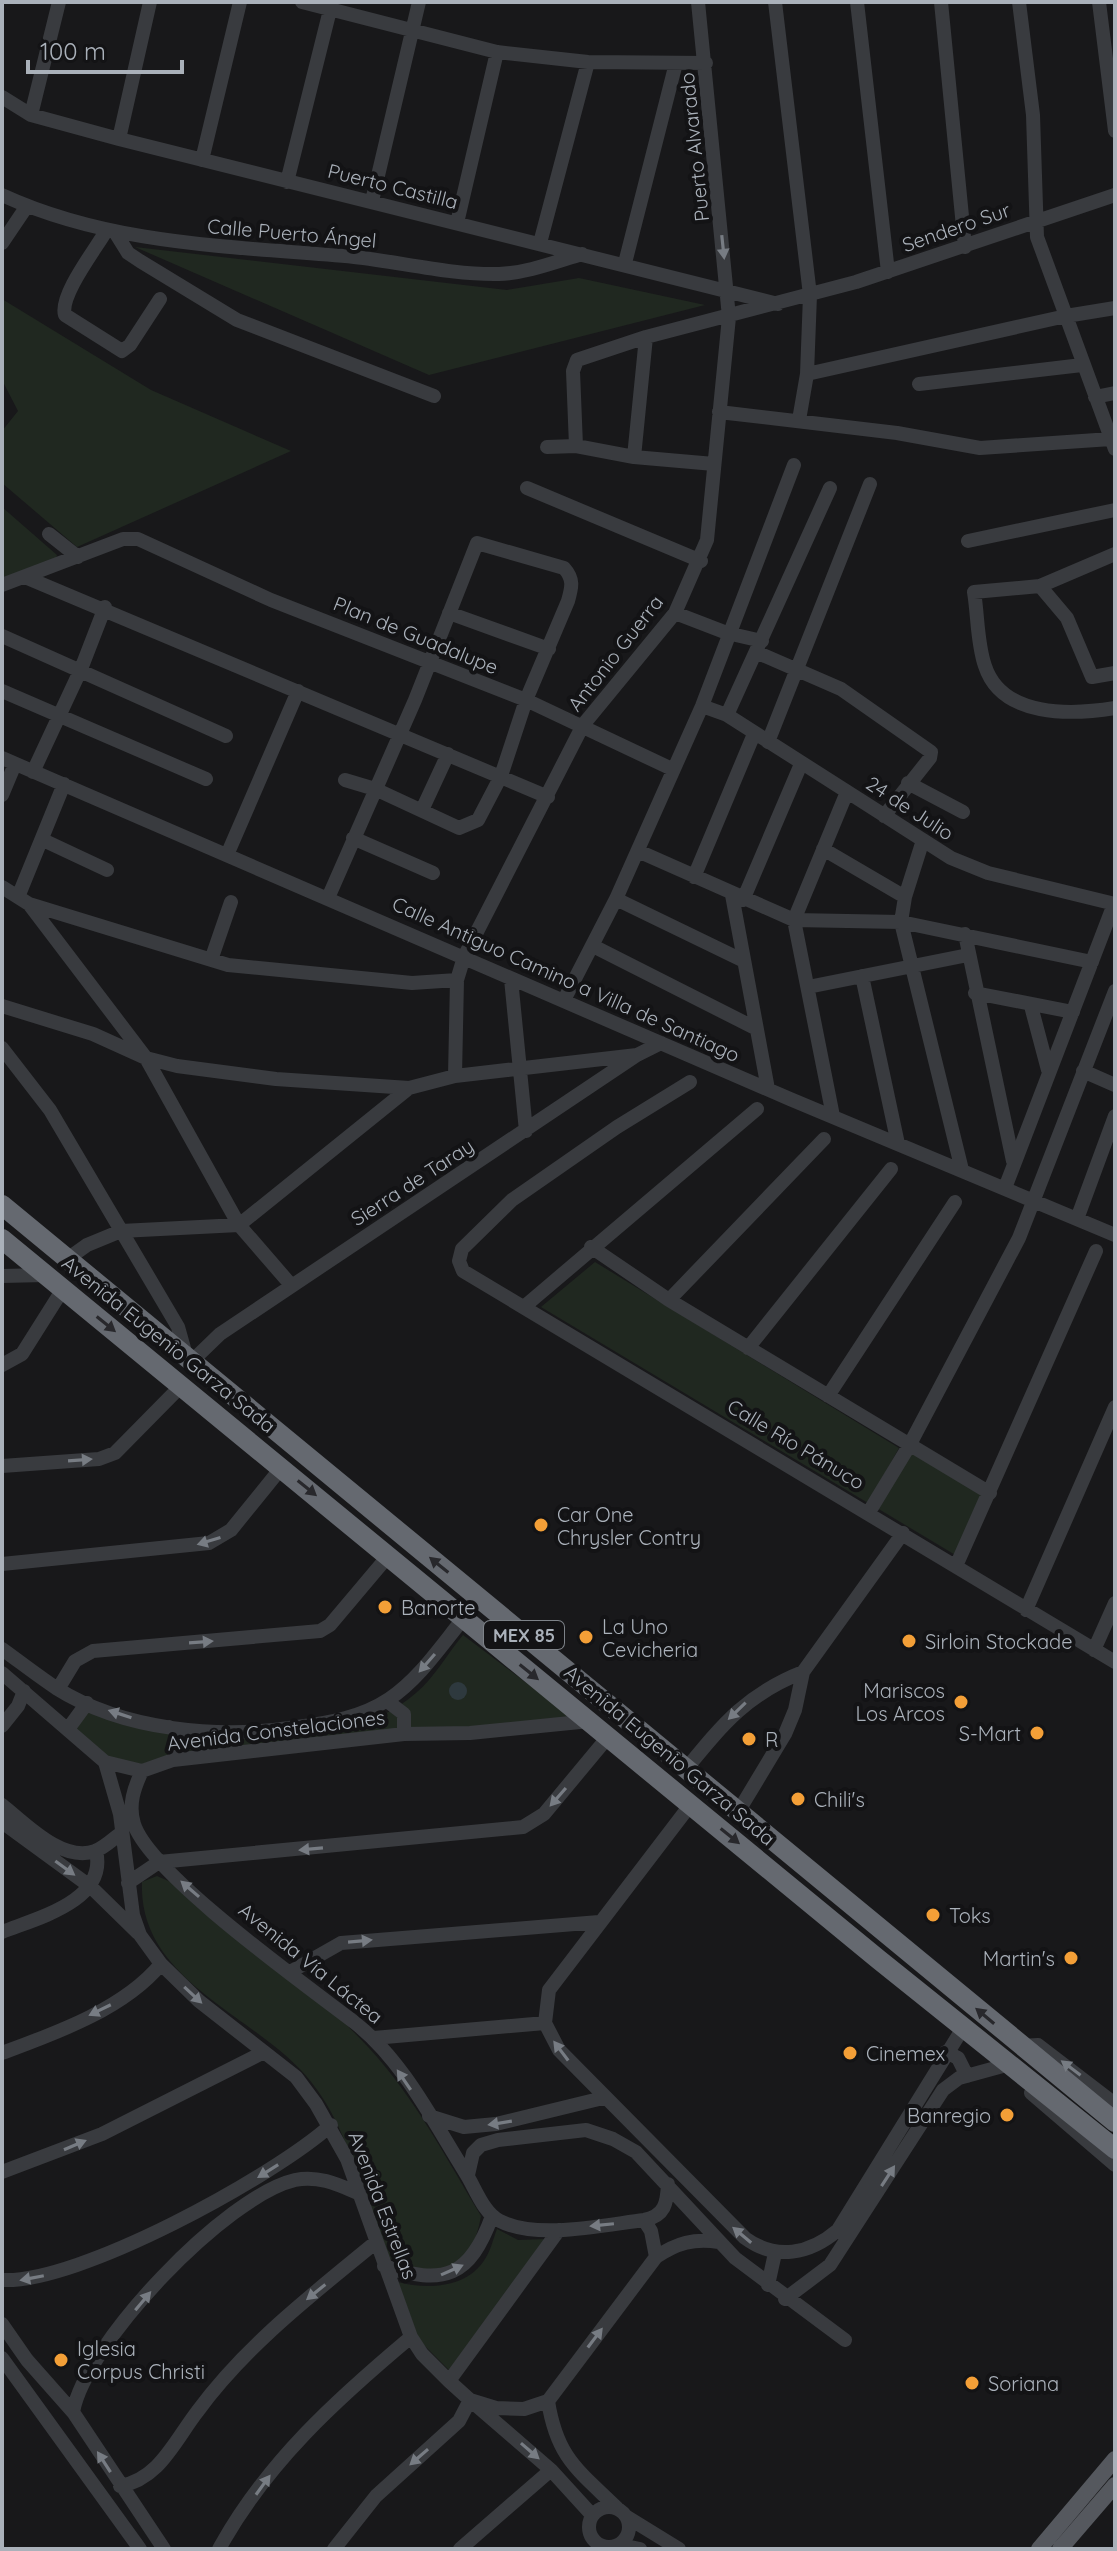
<svg xmlns="http://www.w3.org/2000/svg" width="1117" height="2551" viewBox="0 0 1117 2551" font-family="Quicksand,sans-serif">
  <style>
    .green { fill: #202820 }
    .water { fill: #2e393e }
    .lines { fill: none; stroke-linecap: round; stroke-linejoin: round }
    .minor { stroke: #393b3f; stroke-width: 14 }
    .major { stroke: #55585e; stroke-width: 16 }
    .highway { stroke: #656970; stroke-width: 20 }
    .oneway { fill: #777c83 }
    .oneway2 { fill: #28282c }
    .poi-dot { fill: #f39f37; stroke: #131315; stroke-width: 3 }
    .labels { text-anchor: middle; dominant-baseline: central; stroke-width: 8; stroke-linejoin: round; paint-order: stroke }
    .shield { fill: #131315; stroke: #7d8288; stroke-width: 2 }
    .shield-label { font-size: 18px; font-weight: bold; fill: #aab1ba }
    .street-label { font-size: 20px; fill: #aab1ba; stroke: #131315 }
    .poi-label { font-size: 20px; fill: #aab1ba; stroke: #131315; text-anchor: start }
  </style>
  <rect width="100%" height="100%" fill="#18181a"/>
  <path class="green" d="M135,247L507,290L579,278L705,305L429,375Z
    M2,299L151,390L291,451L77,547L2,483V431L18,411L2,380Z
    M2,507L57,555L55,561L2,580Z
    M595,1262L899,1448L868,1503L541,1307Z
    M910,1450L987,1494L957,1556L877,1508Z
    M463,1635L574,1719L471,1731L186,1751L187,1745L182,1733C256,1736 355,1747 416,1693C434,1678 448,1653 463,1635Z
    M90,1707L171,1732L177,1750L151,1766L112,1761L76,1730Z
    M157,1876L173,1883C239,1936 312,1986 369,2048C415,2098 446,2158 481,2216C476,2243 468,2261 442,2270C425,2276 399,2268 386,2255C377,2245 374,2222 369,2209C354,2165 341,2120 312,2083C261,2016 138,1984 142,1882Z
    M497,2229L518,2240L547,2239L451,2372L419,2340L398,2282C427,2290 468,2288 485,2259C491,2250 493,2239 497,2229Z"/>
  <path class="water" d="M449 1691a9 9 0 1 1 18 0a9 9 0 1 1-18 0Z"/>
  <g class="lines">
    <path class="minor" d="M302,2L497,52L588,62L706,63
      M775,2L810,295L807,374L799,420
      M857,2L888,272
      M941,2L965,247
      M1019,2L1033,115L1037,237L1115,449
      M1099,2L1115,131
      M2,97L31,115L119,139L778,304
      M31,115L59,2
      M119,139L150,2
      M202,160L240,2
      M287,182L330,10
      M2,195C113,246 234,246 354,257C401,262 451,275 499,274C527,273 555,262 582,254
      M372,201L419,2
      M457,223L497,52
      M106,231C95,250 59,296 65,315L122,351L130,345L160,299
      M115,232L128,253L140,261L237,320L434,396
      M2,243L27,206
      M540,243L588,62
      M625,263L676,63
      M807,374L1066,316L1115,308
      M919,384L1082,365
      M1095,397L1115,393
      M719,412L897,433L980,448L1111,439
      M576,446L573,371L577,360L646,337L856,282L1115,195
      M547,447L576,446L634,457L714,464
      M634,457L646,337
      M527,488L701,561
      M49,534L78,557
      M968,541L1115,510
      M25,577L548,797
      M2,585L123,539H138L271,600L526,700L672,769
      M1040,586L1115,554
      M449,613L549,649
      M675,613L727,633L762,641
      M2,636L226,736
      M758,653L841,689L931,752L930,758L884,816
      M1115,673L1092,677L1067,618L1040,586L974,592C978,616 977,643 985,666C1002,718 1072,715 1115,708
      M2,691L206,779
      M702,706L727,715L951,858L988,873L1115,904
      M727,715L830,488
      M768,742L870,484
      M2,758L790,1099L1115,1235
      M33,772L81,669L105,607
      M908,783L963,812
      M2,795L15,764
      M422,810L448,754
      M353,838L433,873
      M43,840L107,870
      M923,840L905,897L901,922L962,1170
      M823,849L905,897
      M638,851L794,920L901,922L1092,962
      M227,855L298,691
      M694,877L754,734
      M2,887L29,904L146,1058L239,1225L291,1285
      M732,895L768,1089
      M18,897L64,784
      M328,898L415,700L477,543L564,568C574,579 572,587 568,601L526,700L501,776L478,820L459,828L375,789L345,780
      M616,899L744,961
      M743,900L801,764
      M29,904L228,965L412,983L457,980
      M965,934L1013,1161
      M593,946L755,1028
      M211,960L231,902
      M862,976L898,1144
      M511,979L526,1131
      M808,987L968,955
      M975,993L1073,1012
      M564,1000L616,899L702,706L794,465
      M2,1006L93,1034L146,1058L177,1066L276,1079L409,1088L455,1076L637,1055
      M1031,1006L1048,1070
      M2,1048L50,1110L178,1327L187,1359
      M1083,1071L1115,1085
      M455,1076L457,980L464,957L583,725L675,613L707,540L729,317L698,2
      M690,1082L617,1127L512,1200L462,1249L459,1261L463,1271L1115,1662
      M833,1116L794,920L847,792
      M1005,1188L1114,904
      M1077,1219L1115,1116
      M591,1247L669,1300L990,1493
      M66,1260L87,1245L121,1231L239,1225L409,1088
      M2,1276L45,1275
      M669,1300L824,1139
      M525,1306L757,1109
      M748,1348L891,1169
      M191,1362L220,1334L637,1055L661,1043
      M2,1365L22,1354L63,1289
      M828,1396L955,1202
      M2,1466L99,1459L115,1453L182,1385
      M869,1512L909,1446L1019,1238L1115,991
      M2,1564L209,1543L231,1530L282,1467
      M956,1566L1096,1251
      M1026,1610L1115,1407
      M2,1649C20,1662 38,1676 56,1688C124,1731 220,1739 297,1727C329,1723 362,1717 389,1699C419,1679 441,1646 463,1619
      M1094,1650L1115,1603
      M2,1673L105,1762L142,1771L173,1760L404,1734L470,1733L590,1721
      M58,1689L75,1661L93,1651L320,1631L330,1625L389,1555
      M387,1701L404,1714V1734
      M2,1726L18,1706L24,1691
      M169,1727L176,1731L180,1746L173,1760
      M68,1729L87,1703
      M105,1762L120,1814L133,1915L140,1935L161,1964L199,2001L296,2077L316,2104L347,2159L411,2337L422,2354L449,2381L470,2400L496,2408L524,2409L548,2401L656,2257C677,2243 694,2238 719,2242
      M686,1769C723,1724 747,1694 803,1672
      M142,1771C134,1788 128,1805 134,1824C150,1874 306,1985 354,2022C402,2059 433,2121 465,2172C475,2187 483,2213 500,2221C537,2240 604,2225 644,2220C665,2216 667,2203 668,2184
      M691,1804L549,1990L545,2023L559,2050L745,2238C776,2261 810,2254 838,2230L963,2028
      M2,1805C25,1823 62,1863 95,1851C104,1848 113,1839 121,1833
      M738,1812L785,1734L795,1710L803,1672L903,1533
      M2,1822L91,1887L138,1933
      M128,1883L159,1862L523,1827L544,1814L608,1737
      M2,1932C37,1918 108,1901 96,1851
      M290,1972L341,1943L599,1922
      M374,2038L545,2023
      M1021,2046L1038,2045L1115,2104
      M946,2052L958,2058L967,2076
      M2,2053C56,2033 124,2009 161,1964
      M1031,2093L1115,2165
      M429,2116L464,2127L496,2124L603,2098
      M2,2172L102,2134L264,2052
      M468,2175L473,2153L481,2145L498,2140L586,2130L613,2139L636,2152L735,2258L845,2340
      M644,2220L651,2231L656,2257
      M384,2266C444,2286 470,2277 492,2216
      M2,2280C78,2284 273,2177 331,2125
      M768,2285L775,2253
      M785,2299L830,2265L943,2090L959,2078L1010,2064
      M2,2324L27,2360L73,2412L164,2549
      M2,2358L140,2549
      M449,2381L559,2230
      M548,2401C557,2458 578,2470 617,2508
      M73,2412C85,2344 226,2196 295,2180C319,2175 339,2185 360,2194
      M120,2486C159,2479 174,2442 197,2412C246,2345 313,2294 376,2242
      M589 2527a20 20 0 1 1 40 0a20 20 0 1 1-40 0Z
      M627,2517L679,2549
      M620,2545L640,2549
      M219,2549C266,2463 337,2399 411,2337
      M334,2549L376,2496L459,2421L470,2400L551,2470L592,2515
      M460,2549L551,2470"/>
    <path class="major" d="M1039,2549L1115,2459
      M1060,2549L1115,2485"/>
    <path class="highway" d="M2,1205L1115,2122
      M2,1239L878,1959L1115,2149"/>
  </g>
  <defs><path id="oneway-solid" d="M-6-.8H1V-3.2L6.5 0L1 3.2V.8H-6Z" transform="scale(2)"/></defs>
  <g class="oneway">
    <use href="#oneway-solid" transform="translate(723 247) rotate(84)"/>
    <use href="#oneway-solid" transform="translate(80 1460) rotate(-4)"/>
    <use href="#oneway-solid" transform="translate(209 1541) rotate(163)"/>
    <use href="#oneway-solid" transform="translate(201 1642) rotate(-4)"/>
    <use href="#oneway-solid" transform="translate(427 1663) rotate(131)"/>
    <use href="#oneway-solid" transform="translate(737 1711) rotate(136)"/>
    <use href="#oneway-solid" transform="translate(120 1714) rotate(-162)"/>
    <use href="#oneway-solid" transform="translate(558 1797) rotate(131)"/>
    <use href="#oneway-solid" transform="translate(311 1849) rotate(175)"/>
    <use href="#oneway-solid" transform="translate(65 1868) rotate(36)"/>
    <use href="#oneway-solid" transform="translate(190 1889) rotate(-139)"/>
    <use href="#oneway-solid" transform="translate(360 1941) rotate(-5)"/>
    <use href="#oneway-solid" transform="translate(193 1995) rotate(43)"/>
    <use href="#oneway-solid" transform="translate(100 2010) rotate(154)"/>
    <use href="#oneway-solid" transform="translate(561 2051) rotate(-127)"/>
    <use href="#oneway-solid" transform="translate(1071 2068) rotate(-143)"/>
    <use href="#oneway-solid" transform="translate(404 2080) rotate(-124)"/>
    <use href="#oneway-solid" transform="translate(500 2123) rotate(171)"/>
    <use href="#oneway-solid" transform="translate(75 2145) rotate(-23)"/>
    <use href="#oneway-solid" transform="translate(268 2171) rotate(148)"/>
    <use href="#oneway-solid" transform="translate(888 2176) rotate(-57)"/>
    <use href="#oneway-solid" transform="translate(602 2225) rotate(174)"/>
    <use href="#oneway-solid" transform="translate(742 2235) rotate(-140)"/>
    <use href="#oneway-solid" transform="translate(452 2270) rotate(-24)"/>
    <use href="#oneway-solid" transform="translate(32 2278) rotate(169)"/>
    <use href="#oneway-solid" transform="translate(316 2292) rotate(141)"/>
    <use href="#oneway-solid" transform="translate(143 2301) rotate(-50)"/>
    <use href="#oneway-solid" transform="translate(595 2338) rotate(-53)"/>
    <use href="#oneway-solid" transform="translate(530 2451) rotate(41)"/>
    <use href="#oneway-solid" transform="translate(419 2457) rotate(139)"/>
    <use href="#oneway-solid" transform="translate(104 2462) rotate(-123)"/>
    <use href="#oneway-solid" transform="translate(263 2485) rotate(-54)"/>
  </g>
  <g class="oneway2">
    <use href="#oneway-solid" transform="translate(106 1324) rotate(39)"/>
    <use href="#oneway-solid" transform="translate(307 1488) rotate(39)"/>
    <use href="#oneway-solid" transform="translate(439 1565) rotate(-141)"/>
    <use href="#oneway-solid" transform="translate(529 1672) rotate(39)"/>
    <use href="#oneway-solid" transform="translate(730 1836) rotate(39)"/>
    <use href="#oneway-solid" transform="translate(985 2016) rotate(-140)"/>
  </g>
  <g class="poi-dot">
    <circle cx="541" cy="1525" r="8"/>
    <circle cx="385" cy="1607" r="8"/>
    <circle cx="586" cy="1637" r="8"/>
    <circle cx="909" cy="1641" r="8"/>
    <circle cx="961" cy="1702" r="8"/>
    <circle cx="1037" cy="1733" r="8"/>
    <circle cx="749" cy="1739" r="8"/>
    <circle cx="798" cy="1799" r="8"/>
    <circle cx="933" cy="1915" r="8"/>
    <circle cx="1071" cy="1958" r="8"/>
    <circle cx="850" cy="2053" r="8"/>
    <circle cx="1007" cy="2115" r="8"/>
    <circle cx="61" cy="2360" r="8"/>
    <circle cx="972" cy="2383" r="8"/>
  </g>
  <g class="labels">
    <rect class="shield" x="484" y="1621" width="80" height="28" rx="6"/>
    <g class="shield-label">
      <text x="524" y="1635">MEX 85</text>
    </g>
    <g class="street-label">
      <text transform="translate(694 147) rotate(-96)">Puerto Alvarado</text>
      <text transform="translate(393 186) rotate(14)">Puerto Castilla</text>
      <text transform="translate(956 227) rotate(-19)">Sendero Sur</text>
      <text transform="translate(292 233) rotate(5)">Calle Puerto Ángel</text>
      <text transform="translate(416 635) rotate(22)">Plan de Guadalupe</text>
      <text transform="translate(615 653) rotate(-52)">Antonio Guerra</text>
      <text transform="translate(910 808) rotate(33)">24 de Julio</text>
      <text transform="translate(566 979) rotate(24)">Calle Antiguo Camino a Villa de Santiago</text>
      <text transform="translate(412 1182) rotate(-33)">Sierra de Taray</text>
      <text transform="translate(169 1344) rotate(39)">Avenida Eugenio Garza Sada</text>
      <text transform="translate(796 1444) rotate(31)">Calle Río Pánuco</text>
      <text transform="translate(276 1730) rotate(-7)">Avenida Constelaciones</text>
      <text transform="translate(670 1755) rotate(40)">Avenida Eugenio Garza Sada</text>
      <text transform="translate(311 1963) rotate(39)">Avenida Vía Láctea</text>
      <text transform="translate(383 2205) rotate(69)">Avenida Estrellas</text>
    </g>
    <g class="poi-label">
      <text x="557" y="1514">Car One<tspan x="557" dy="23">Chrysler Contry</tspan></text>
      <text x="401" y="1607">Banorte</text>
      <text x="602" y="1626">La Uno<tspan x="602" dy="23">Cevicheria</tspan></text>
      <text x="925" y="1641">Sirloin Stockade</text>
      <text x="945" y="1690" text-anchor="end">Mariscos<tspan x="945" dy="23">Los Arcos</tspan></text>
      <text x="1021" y="1733" text-anchor="end">S-Mart</text>
      <text x="765" y="1739">R</text>
      <text x="814" y="1799">Chili's</text>
      <text x="949" y="1915">Toks</text>
      <text x="1055" y="1958" text-anchor="end">Martin's</text>
      <text x="866" y="2053">Cinemex</text>
      <text x="991" y="2115" text-anchor="end">Banregio</text>
      <text x="77" y="2348">Iglesia<tspan x="77" dy="23">Corpus Christi</tspan></text>
      <text x="988" y="2383">Soriana</text>
    </g>
  </g>
  <rect width="1117" height="2551" fill="none" stroke="#aab1ba" stroke-width="8"/>
  <path d="M28 60v12h154v-12" fill="none" stroke="#aab1ba" stroke-width="4"/>
  <text x="40" y="60" font-size="24" fill="#aab1ba" stroke="#131315" stroke-width="6" paint-order="stroke">100 m</text>
</svg>
